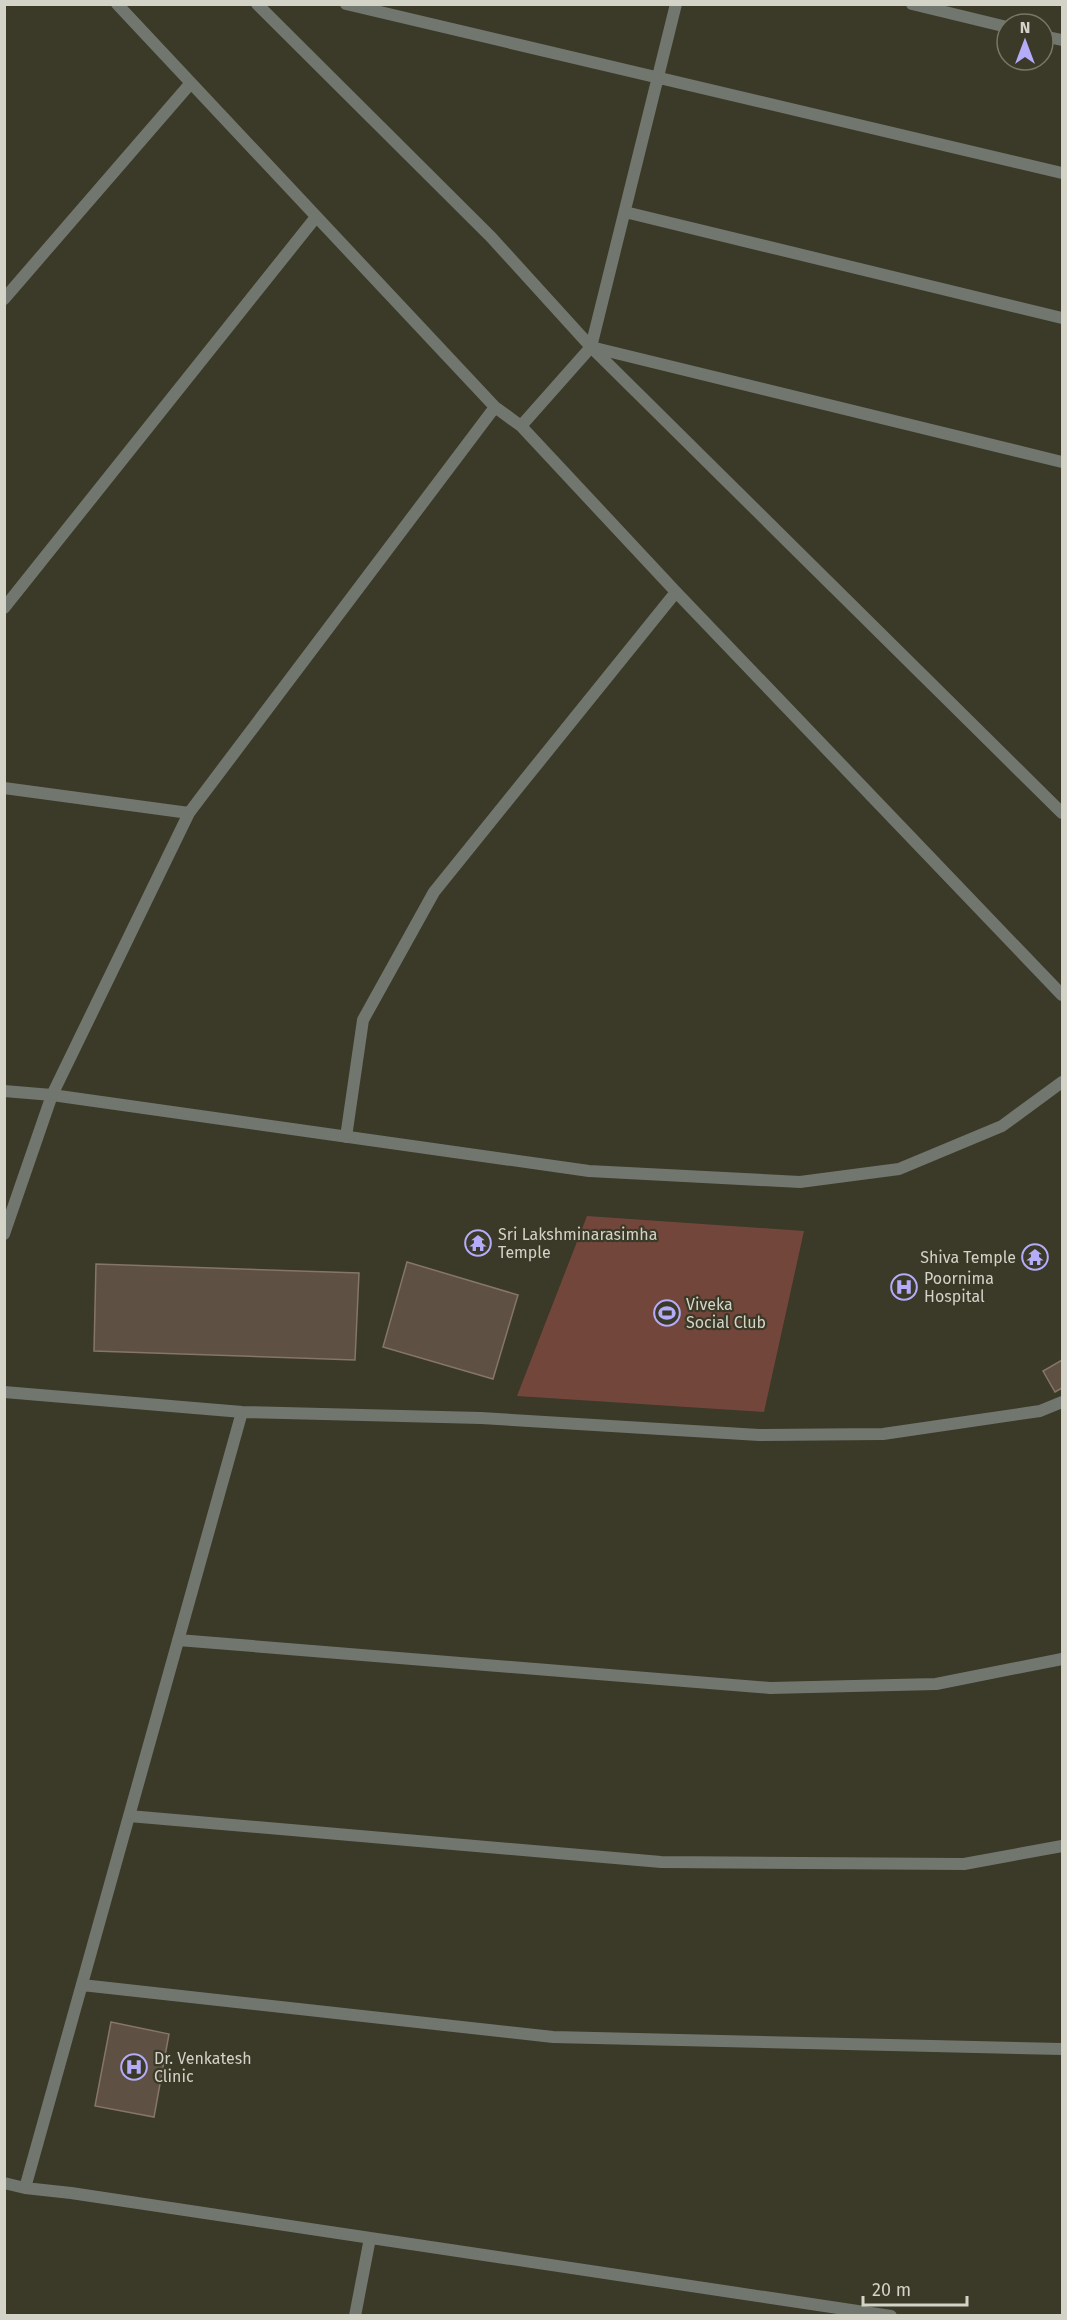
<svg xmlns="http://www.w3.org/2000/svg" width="1067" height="2320" viewBox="0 0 1067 2320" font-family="'Fira Sans',sans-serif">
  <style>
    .pitch { fill: #73463c }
    .building { fill: #5e5042; stroke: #857667; stroke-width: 1.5 }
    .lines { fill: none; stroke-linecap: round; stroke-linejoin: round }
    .minor { stroke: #71766e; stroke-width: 12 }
    .labels { text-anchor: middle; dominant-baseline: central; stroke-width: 4.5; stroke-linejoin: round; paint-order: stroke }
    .poi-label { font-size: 16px; fill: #d4d3c8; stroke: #3b3927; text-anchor: start }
  </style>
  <rect width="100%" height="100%" fill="#3b3927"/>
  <path class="pitch" d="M587,1216L804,1231L764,1412L517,1396Z"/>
  <path class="building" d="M407,1262L518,1295L493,1379L383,1347Z
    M96,1264L359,1273L355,1360L94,1351Z
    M1062,1360V1388L1055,1392L1043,1371Z
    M111,2022L169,2034L154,2117L95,2106Z"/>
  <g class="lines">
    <path class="minor" d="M117,4L495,407L521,426L676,592L1062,995
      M257,4L491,237L591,347L1062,813
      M346,4L1062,173
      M676,4L591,347L1062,462
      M912,4L1007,27
      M1043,36L1062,40
      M625,212L1062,318
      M4,299L190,84
      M521,426L591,347
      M4,608L316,217
      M4,788L189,813
      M4,1091L52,1095L589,1171L800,1182L899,1169L1002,1126L1062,1082
      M346,1137L363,1020L434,892L676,592
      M4,1234L52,1095L189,813L495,407
      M4,1392L242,1412L481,1418L759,1435L883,1434L1040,1411L1062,1402
      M178,1640L770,1688L936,1684L1062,1659
      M129,1816L661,1862L964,1864L1062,1846
      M82,1985L553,2037L1062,2049
      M4,2183L25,2188L71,2193L891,2316
      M25,2188L242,1412
      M355,2316L370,2238"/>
  </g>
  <defs>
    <g id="temple-ring" transform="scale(1.35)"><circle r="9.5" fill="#3b3927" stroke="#b4acf9" stroke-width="1.5"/><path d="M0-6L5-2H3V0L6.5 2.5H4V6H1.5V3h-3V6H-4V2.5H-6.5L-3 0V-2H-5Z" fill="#b4acf9"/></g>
    <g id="hospital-ring" transform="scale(1.35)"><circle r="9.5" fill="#3b3927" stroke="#b4acf9" stroke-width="1.5"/><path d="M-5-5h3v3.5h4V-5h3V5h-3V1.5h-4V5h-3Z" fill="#b4acf9"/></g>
    <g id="stadium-ring" transform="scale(1.35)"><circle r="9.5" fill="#3b3927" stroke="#b4acf9" stroke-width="1.5"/><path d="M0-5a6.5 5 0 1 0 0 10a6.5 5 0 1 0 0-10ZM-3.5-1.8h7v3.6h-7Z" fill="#b4acf9"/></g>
  </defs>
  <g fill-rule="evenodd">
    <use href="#temple-ring" x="478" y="1243"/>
    <use href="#temple-ring" x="1035" y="1257"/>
    <use href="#hospital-ring" x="904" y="1287"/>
    <use href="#stadium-ring" x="667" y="1313"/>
    <use href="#hospital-ring" x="134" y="2067"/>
  </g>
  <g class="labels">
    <g class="poi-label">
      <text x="498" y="1234">Sri Lakshminarasimha<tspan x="498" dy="18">Temple</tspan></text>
      <text x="1016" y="1257" text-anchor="end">Shiva Temple</text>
      <text x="924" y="1278">Poornima<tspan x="924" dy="18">Hospital</tspan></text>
      <text x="686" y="1304">Viveka<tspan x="686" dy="18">Social Club</tspan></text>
      <text x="154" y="2058">Dr. Venkatesh<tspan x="154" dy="18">Clinic</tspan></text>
    </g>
  </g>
  <rect width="1067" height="2320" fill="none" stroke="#d4d3c8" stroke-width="12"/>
  <g transform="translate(1025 42)"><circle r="28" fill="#3b3927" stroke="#787767" stroke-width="1.5"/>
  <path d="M0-4.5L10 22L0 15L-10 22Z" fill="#b4acf9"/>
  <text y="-9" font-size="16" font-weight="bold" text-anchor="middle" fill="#d4d3c8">N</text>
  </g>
  <path d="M863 2296v9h104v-9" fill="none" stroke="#d4d3c8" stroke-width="3"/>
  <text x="872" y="2296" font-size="18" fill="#d4d3c8" stroke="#3b3927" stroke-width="4.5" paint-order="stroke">20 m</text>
</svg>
